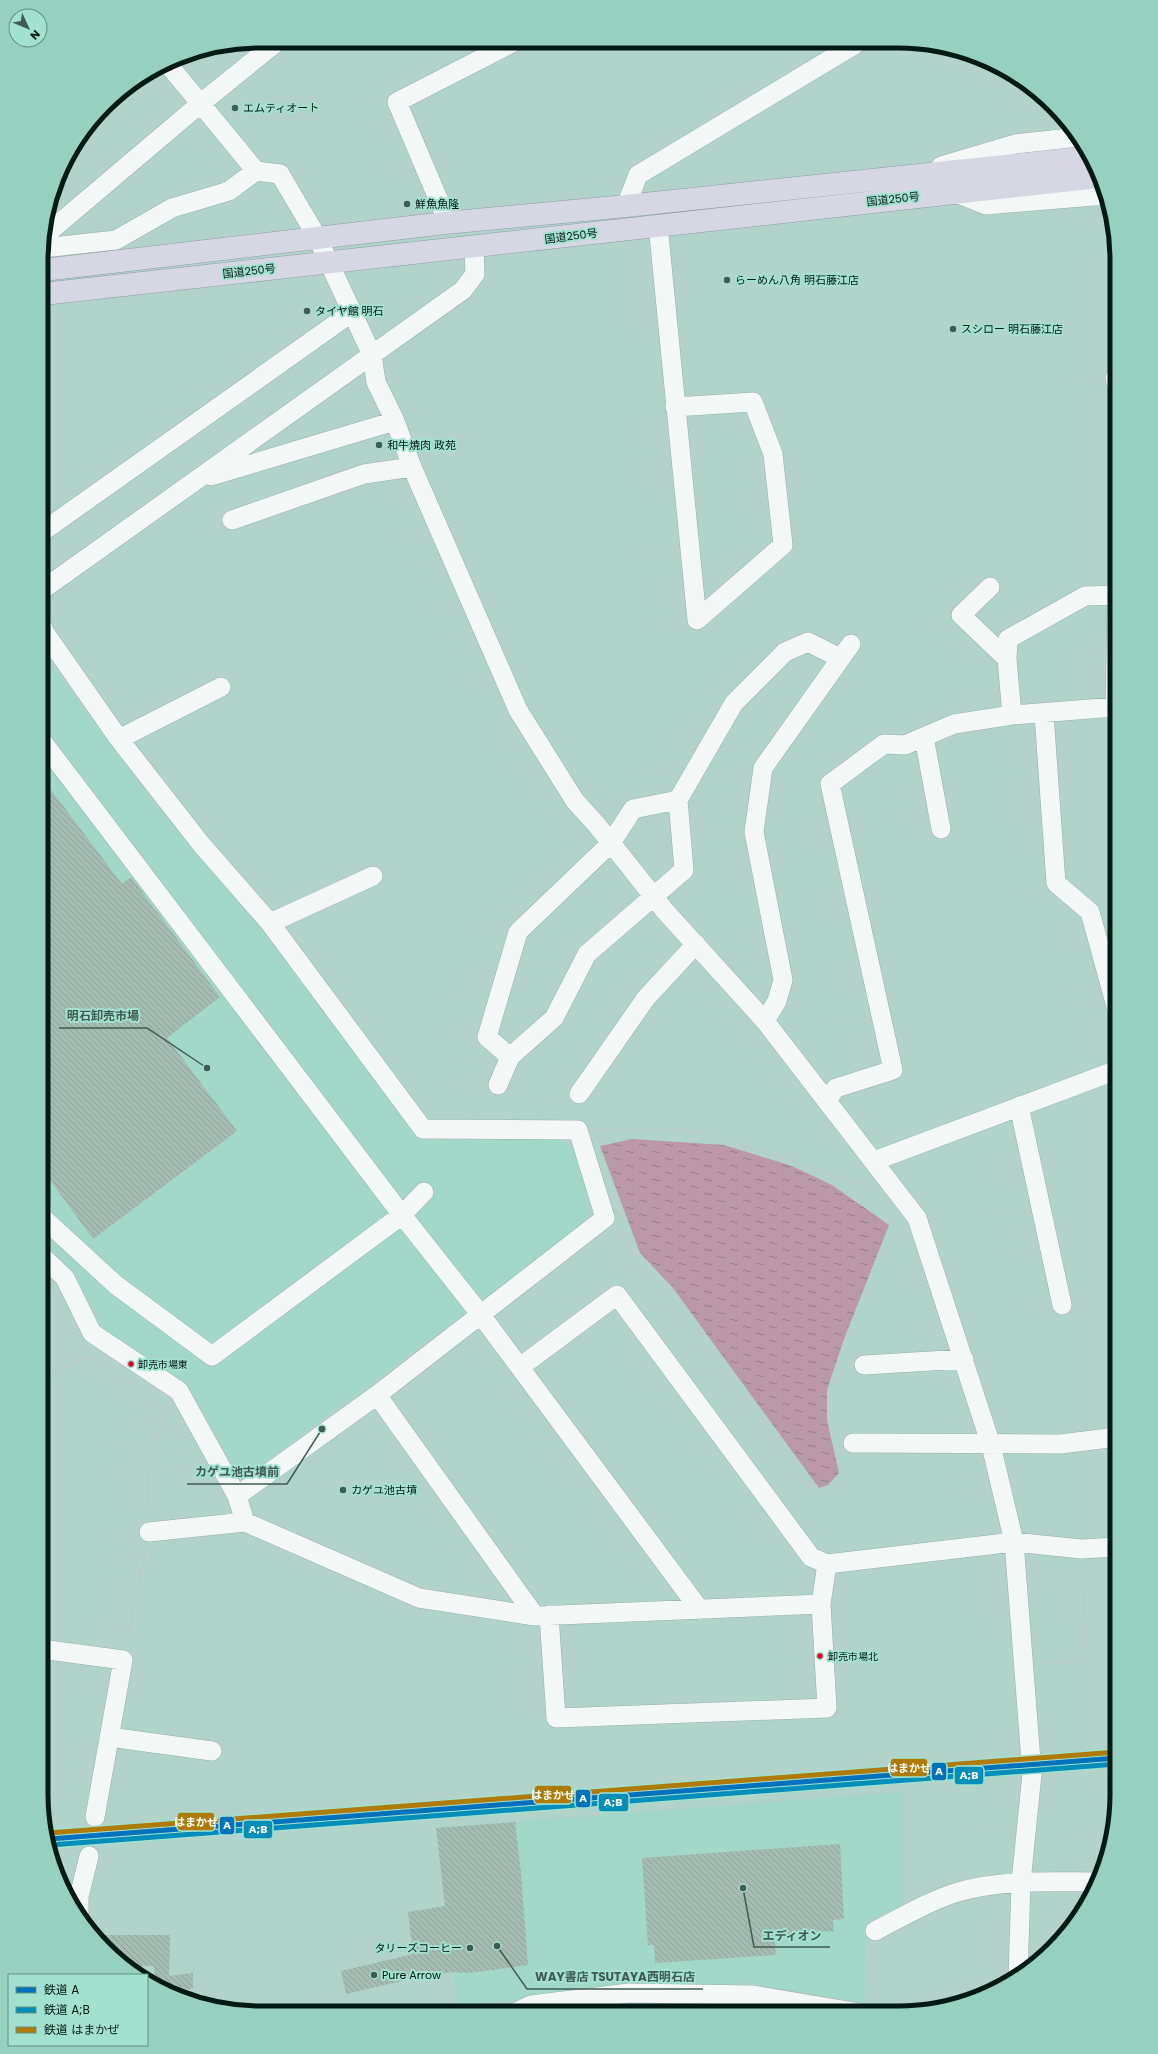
<svg xmlns="http://www.w3.org/2000/svg" width="1158" height="2054" viewBox="0 0 1158 2054" font-family="Poppins,'Noto Sans JP',sans-serif">
  <style>
    .built { fill: #a1d8c8 }
    .water { fill: url(#water-ripples) }
    .building { fill: url(#building-back-hatch) }
    .lines { fill: none; stroke-linecap: round; stroke-linejoin: round }
    .minor-casing { stroke: #95b0a8; stroke-width: 20 }
    .highway-casing { stroke: #8f9ba5; stroke-width: 23 }
    .path { stroke: #bfc8c6; stroke-width: 2.5; stroke-dasharray: 2 2; stroke-linecap: butt }
    .minor { stroke: #f3f8f7; stroke-width: 19 }
    .highway { stroke: #d6d7e3; stroke-width: 22 }
    .rail-1-casing { stroke: #a3e1cf; stroke-width: 8 }
    .rail-2-casing { stroke: #a3e1cf; stroke-width: 8 }
    .rail-3-casing { stroke: #a3e1cf; stroke-width: 8 }
    .rail-1 { stroke: #0072bc; stroke-width: 5 }
    .rail-2 { stroke: #018eb8; stroke-width: 5 }
    .rail-3 { stroke: #ae7c06; stroke-width: 5 }
    .poi-dot { fill: #3f5b53; stroke: #a3e1cf; stroke-width: 1.5 }
    .bus-dot { fill: #e4002b; stroke: #a3e1cf; stroke-width: 1.5 }
    .labels { text-anchor: middle; dominant-baseline: central; stroke-width: 4; stroke-linejoin: round; paint-order: stroke }
    .bus-label { font-size: 10px; fill: #021a14; stroke: #a3e1cf; text-anchor: start }
    .poi-label { font-size: 11px; fill: #021a14; stroke: #a3e1cf; text-anchor: start }
    .street-label { font-size: 11px; fill: #021a14; stroke: #a3e1cf }
    .rim { fill: none; stroke: #021a14; stroke-width: 5 }
    .leader { fill: none; stroke: #3f5b53; stroke-width: 1.5 }
    .callout-dot { fill: #3f5b53; stroke: #a3e1cf; stroke-width: 1.5 }
    .callout-label { font-size: 12px; text-anchor: middle; font-weight: bold; fill: #3f5b53; stroke: #a3e1cf; stroke-width: 4; stroke-linejoin: round; paint-order: stroke }
    .line-badge { stroke: #a3e1cf; stroke-width: 1.5 }
    .badge-label { font-size: 11px; text-anchor: middle; font-weight: bold; fill: #fff }
  </style>
  <defs>
    <pattern id="water-ripples" width="26" height="14" patternUnits="userSpaceOnUse"><rect width="26" height="14" fill="#bb98a7"/><path d="M2 4q2-2 4 0t4 0M15 11q2-2 4 0t4 0" fill="none" stroke="#967b87"/></pattern>
    <pattern id="building-back-hatch" width="6" height="6" patternUnits="userSpaceOnUse"><rect width="6" height="6" fill="#a4bcb2"/><path d="M-1 5l2 2M0 0l6 6M5-1l2 2" fill="none" stroke="#8ca198"/></pattern>
  </defs>
  <rect width="100%" height="100%" fill="#b1d3c9"/>
  <path class="built" d="M42,652L147,794L322,999L421,1136L558,1138L574,1148L583,1174L588,1198V1215L575,1231L250,1473L238,1474L188,1385L107,1334L74,1274L42,1245Z
    M903,1792L902,1905L867,1921L864,2003L746,1983L638,1986L457,2007L436,1828Z"/>
  <path class="water" d="M632,1139L724,1145L792,1166L832,1185L889,1225L844,1339L827,1390V1420L839,1473L828,1485L819,1488L673,1288L640,1253L600,1146Z"/>
  <path class="building" d="M42,778L122,884L131,877L220,997L167,1038L237,1131L93,1239L42,1169Z
    M515,1822L521,1873L528,1965L469,1973L453,1972L406,1978V1980L346,1994L341,1971L413,1954L408,1912L445,1906L436,1828Z
    M840,1844L844,1919L833,1920L834,1931L774,1935L776,1955L655,1963L654,1945H648L642,1858Z
    M95,1935H170L169,1976L193,1973V1989L169,1990V1992L164,1990L147,1979L155,1977L154,1966H126L116,1959Z"/>
  <g class="lines">
    <g class="minor-casing">
      <path id="minor" d="M167,63L256,171L280,174L317,237L372,355L376,382L395,421L412,467L518,710L575,801L596,824L665,911L765,1021L917,1218L991,1445L1014,1542L1032,1774L1021,1882L1018,1977
        M941,166L1015,144L1079,137
        M953,192L986,205L1106,195
        M626,206L638,175L854,45
        M448,222L397,102L512,43
        M658,225L697,620L783,545L773,454L753,402L675,407
        M43,237L200,104L278,41
        M43,248L116,240L172,208L229,191L256,171
        M1115,378L1117,388
        M211,476L395,421
        M232,520L364,474L412,467
        M42,532L351,313
        M990,587L961,615L1007,659
        M42,590L463,290L475,274L474,248
        M42,626L45,633L119,739L201,844L270,923L423,1129L578,1130L605,1218L377,1395
        M1044,714L1056,883L1090,912L1117,1010
        M1012,715L1007,659L1008,639L1085,596L1117,595
        M924,737L941,829
        M119,739L221,687
        M42,741L402,1215L481,1315L700,1610
        M270,923L373,876
        M765,1021L777,1001L783,980L754,832L763,768L851,644
        M510,1057L487,1037L518,932L611,843L633,809L678,800L734,703L785,652L808,642L840,658
        M498,1085L510,1057L554,1018L587,954L684,870L678,800
        M579,1094L646,998L696,944
        M827,1100L836,1088L893,1070L830,784L884,744L905,745L954,724L1012,715L1115,707L1117,602
        M1019,1106L1062,1305
        M874,1161L1117,1070
        M42,1217L116,1285L212,1356L402,1215L424,1192
        M42,1256L65,1278L92,1333L179,1391L237,1496L245,1522L419,1598L535,1616
        M864,1365L964,1359
        M520,1367L617,1295L811,1557L827,1564L1014,1542L1081,1549L1117,1547
        M853,1443L1061,1444L1117,1437
        M237,1496L377,1395L535,1616L821,1604L827,1708L556,1718L549,1615
        M149,1532L245,1522
        M821,1604L827,1564
        M41,1649L123,1660L95,1817
        M109,1737L212,1751
        M79,1917V1897L89,1856
        M875,1931C902,1917 929,1901 958,1892C1002,1879 1052,1882 1098,1882
        M516,2012L531,2005L629,1993L753,1995L860,2013"/>
    </g>
    <g class="highway-casing">
      <path id="highway" d="M43,270L445,223L626,206L1089,157
        M43,294L1099,177"/>
    </g>
    <path class="path" d="M597,1130L696,1131L867,1185
      M618,1231L633,1261L810,1490L835,1496
      M41,1381L87,1355L166,1408L147,1469L149,1513
      M127,1643L146,1550
      M1042,1663L1087,1661L1082,1567
      M874,2000L875,1949"/>
    <use href="#minor" class="minor"/>
    <use href="#highway" class="highway"/>
    <g class="rail-1-casing">
      <path id="rail-1" d="M49,1839L1117,1758"/>
    </g>
    <g class="rail-2-casing">
      <path id="rail-2" d="M50,1845L1117,1764"/>
    </g>
    <g class="rail-3-casing">
      <path id="rail-3" d="M48,1833L1117,1752"/>
    </g>
    <use href="#rail-1" class="rail-1"/>
    <use href="#rail-2" class="rail-2"/>
    <use href="#rail-3" class="rail-3"/>
  </g>
  <g class="poi-dot">
    <circle cx="235" cy="108" r="4"/>
    <circle cx="407" cy="204" r="4"/>
    <circle cx="727" cy="280" r="4"/>
    <circle cx="307" cy="311" r="4"/>
    <circle cx="953" cy="329" r="4"/>
    <circle cx="379" cy="445" r="4"/>
    <circle cx="343" cy="1490" r="4"/>
    <circle cx="470" cy="1948" r="4"/>
    <circle cx="374" cy="1975" r="4"/>
  </g>
  <g class="bus-dot">
    <circle cx="131" cy="1364" r="3.5"/>
    <circle cx="820" cy="1656" r="3.5"/>
  </g>
  <g class="labels">
    <g class="bus-label">
      <text x="138" y="1364">卸売市場東</text>
      <text x="828" y="1656">卸売市場北</text>
    </g>
    <g class="poi-label">
      <text x="243" y="108">エムティオート</text>
      <text x="415" y="204">鮮魚魚隆</text>
      <text x="735" y="280">らーめん八角 明石藤江店</text>
      <text x="315" y="311">タイヤ館 明石</text>
      <text x="961" y="329">スシロー 明石藤江店</text>
      <text x="387" y="445">和牛焼肉 政苑</text>
      <text x="351" y="1490">カゲユ池古墳</text>
      <text x="462" y="1948" text-anchor="end">タリーズコーヒー</text>
      <text x="382" y="1975">Pure Arrow</text>
    </g>
    <g class="street-label">
      <text transform="translate(893 199) rotate(-6)">国道250号</text>
      <text transform="translate(571 236) rotate(-7)">国道250号</text>
      <text transform="translate(249 271) rotate(-6)">国道250号</text>
    </g>
  </g>
  <path d="M0 0H1158V2054H0ZM260 48H898A212 212 0 0 1 1110 260V1794A212 212 0 0 1 898 2006H260A212 212 0 0 1 48 1794V260A212 212 0 0 1 260 48Z" fill="#96d1c0" fill-rule="evenodd"/>
  <path class="rim" d="M260 48H898A212 212 0 0 1 1110 260V1794A212 212 0 0 1 898 2006H260A212 212 0 0 1 48 1794V260A212 212 0 0 1 260 48Z"/>
  <path class="leader" d="M207 1068L147 1028H59M322 1429L287 1484H187M743 1888L754 1947H830M497 1946L527 1989H703"/>
  <g class="callout-dot">
    <circle cx="207" cy="1068" r="4"/>
    <circle cx="322" cy="1429" r="4"/>
    <circle cx="743" cy="1888" r="4"/>
    <circle cx="497" cy="1946" r="4"/>
  </g>
  <g class="callout-label">
    <text x="103" y="1020">明石卸売市場</text>
    <text x="237" y="1476">カゲユ池古墳前</text>
    <text x="792" y="1940">エディオン</text>
    <text x="615" y="1981">WAY書店 TSUTAYA西明石店</text>
  </g>
  <g class="line-badge">
    <rect x="890" y="1758" width="38" height="19" rx="4" fill="#ae7c06"/>
    <rect x="931" y="1762" width="16" height="19" rx="4" fill="#0072bc"/>
    <rect x="954" y="1766" width="30" height="19" rx="4" fill="#018eb8"/>
    <rect x="534" y="1785" width="38" height="19" rx="4" fill="#ae7c06"/>
    <rect x="575" y="1789" width="16" height="19" rx="4" fill="#0072bc"/>
    <rect x="598" y="1793" width="31" height="19" rx="4" fill="#018eb8"/>
    <rect x="177" y="1812" width="38" height="19" rx="4" fill="#ae7c06"/>
    <rect x="219" y="1816" width="16" height="19" rx="4" fill="#0072bc"/>
    <rect x="243" y="1820" width="30" height="19" rx="4" fill="#018eb8"/>
  </g>
  <g class="badge-label">
    <text x="909" y="1772">はまかぜ</text>
    <text x="939" y="1775">A</text>
    <text x="969" y="1779">A;B</text>
    <text x="553" y="1799">はまかぜ</text>
    <text x="583" y="1802">A</text>
    <text x="613" y="1806">A;B</text>
    <text x="196" y="1826">はまかぜ</text>
    <text x="227" y="1829">A</text>
    <text x="258" y="1833">A;B</text>
  </g>
  <rect x="8" y="1974" width="140" height="72" fill="#a3e1cf" stroke="#639184"/>
  <rect x="16" y="1987" width="20" height="6" fill="#0072bc" stroke="#639184"/>
  <text x="44" y="1994" font-size="12" fill="#021a14">鉄道 A</text>
  <rect x="16" y="2007" width="20" height="6" fill="#018eb8" stroke="#639184"/>
  <text x="44" y="2014" font-size="12" fill="#021a14">鉄道 A;B</text>
  <rect x="16" y="2027" width="20" height="6" fill="#ae7c06" stroke="#639184"/>
  <text x="44" y="2034" font-size="12" fill="#021a14">鉄道 はまかぜ</text>
  <g transform="translate(28 28) rotate(134)"><circle r="19" fill="#a3e1cf" stroke="#639184"/>
  <path d="M0-3L7 15L0 10L-7 15Z" fill="#3f5b53"/>
  <text y="-6" font-size="11" font-weight="bold" text-anchor="middle" fill="#021a14">N</text>
  </g>
</svg>
